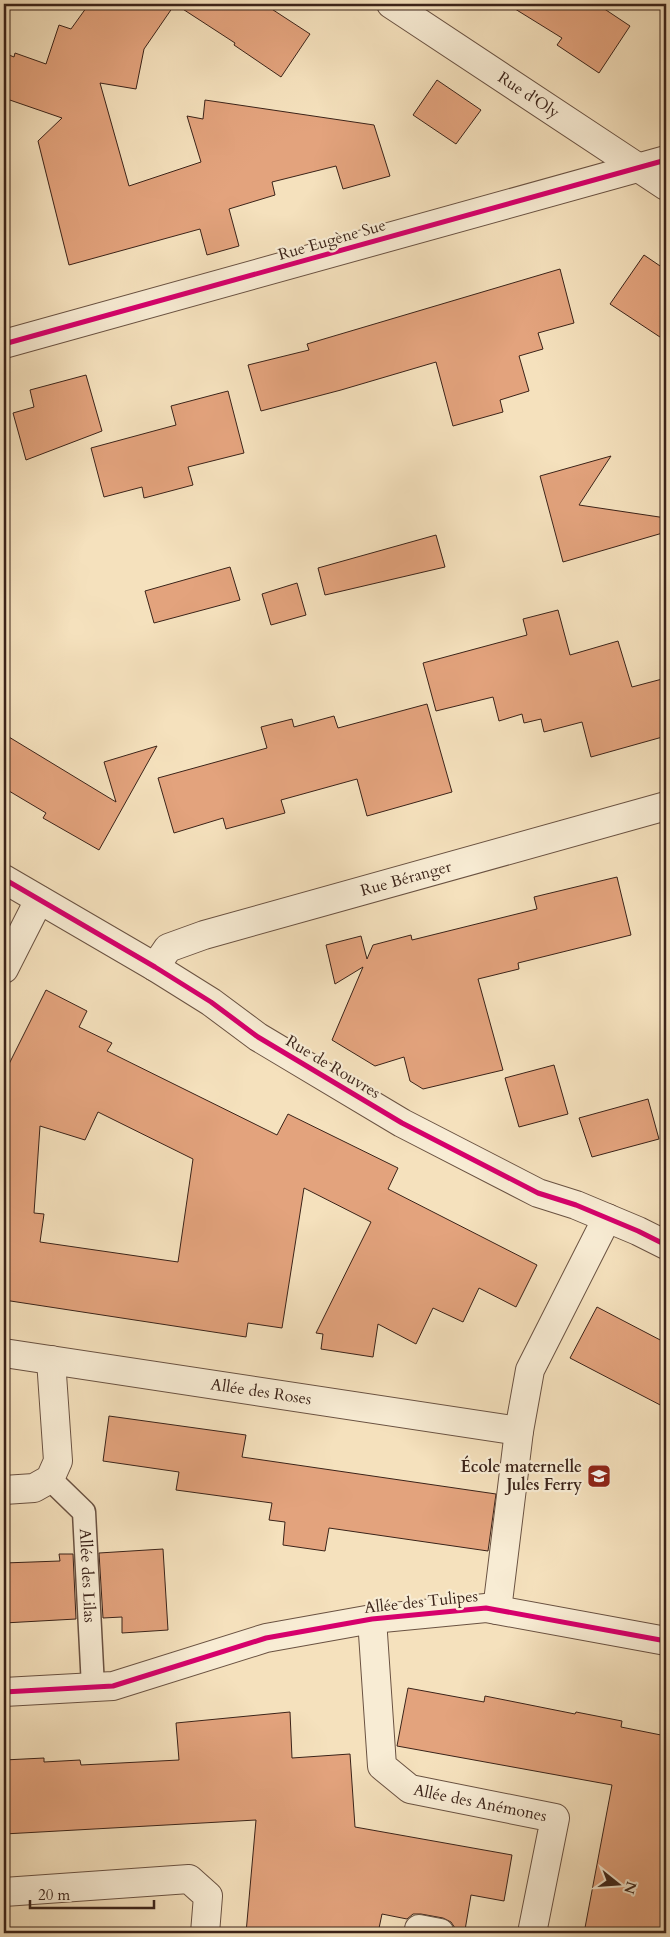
<svg xmlns="http://www.w3.org/2000/svg" width="670" height="1937" viewBox="0 0 670 1937" font-family="Cardo,serif">
  <style>
    .building { fill: #e3a37d; stroke: #3b2319; fill-rule: evenodd }
    .lines { fill: none; stroke-linecap: round; stroke-linejoin: round }
    .lane-casing { stroke: #6a5242; stroke-width: 25 }
    .street-casing { stroke: #6a5242; stroke-width: 30 }
    .lane { stroke: #f8ecd4; stroke-width: 22 }
    .street { stroke: #f8ecd4; stroke-width: 28 }
    .cycleway-casing { stroke: #f8ecd4; stroke-width: 8 }
    .cycleway { stroke: #d6006c; stroke-width: 5 }
    .labels { text-anchor: middle; dominant-baseline: central; stroke-width: 4.5; stroke-linejoin: round; paint-order: stroke }
    .street-label { font-size: 16px; fill: #3b2319; stroke: #f8ecd4 }
    .poi-label { font-size: 16px; font-weight: bold; fill: #3b2319; stroke: #f8ecd4; text-anchor: end }
  </style>
  <rect width="100%" height="100%" fill="#f5e1bd"/>
  <filter id="stains"><feTurbulence type="fractalNoise" baseFrequency=".004" numOctaves="4"/><feColorMatrix values="0 0 0 0 .2 0 0 0 0 .09 0 0 0 0 .02 0 0 0 .5 -.17"/></filter>
  <radialGradient id="worn" r=".72"><stop offset=".6" stop-color="#630" stop-opacity="0"/><stop offset="1" stop-color="#630" stop-opacity=".3"/></radialGradient>
  <path class="building" d="M89,4H264L310,34L281,77L234,45L235,43L175,4L144,49L136,89L100,83L129,186L201,162L187,116L203,119L205,100L374,125L390,176L343,189L336,166L272,182L275,195L229,209L239,246L207,255L200,229L69,265L38,141L62,118L4,98V53L14,57L15,53L46,64L59,25L71,29Z
    M507,4H597L630,26L599,73L557,45L562,38Z
    M437,80L481,110L456,144L413,115Z
    M644,255L666,270V341L610,304Z
    M560,269L574,323L538,333L543,349L519,356L529,391L500,400L503,412L453,426L436,362L341,390L261,411L248,365L309,350L307,344Z
    M86,375L102,431L26,460L13,413L34,407L30,390Z
    M228,391L244,453L188,467L193,485L144,498L142,487L104,497L91,448L176,425L171,406Z
    M611,456L579,505L666,518V532L563,562L540,476Z
    M436,535L445,567L325,595L318,568Z
    M230,567L240,600L154,623L145,591Z
    M297,583L306,615L271,625L262,594Z
    M558,610L570,655L618,641L632,687L666,678V736L591,757L582,722L544,732L541,719L524,723L522,714L499,721L493,697L436,711L423,663L527,635L523,619Z
    M427,704L452,792L367,816L357,779L281,800L285,813L226,829L223,818L174,833L158,778L267,748L261,727L292,719L294,727L334,716L338,728Z
    M4,734L116,802L104,762L157,746L99,850L43,818L46,813L4,788Z
    M617,877L631,935L518,963L519,969L478,979L503,1070L423,1089L410,1081L404,1057L375,1066L332,1040L363,967L335,984L326,945L361,936L367,959L373,945L411,935L412,940L537,909L534,897Z
    M46,990L87,1011L79,1027L112,1043L107,1051L277,1135L288,1114L398,1168L388,1189L537,1265L516,1307L479,1288L463,1322L433,1308L416,1344L378,1324L373,1357L321,1349L323,1334L316,1333L371,1222L304,1188L282,1328L248,1323L246,1337L4,1300V1074ZM98,1112L193,1159L178,1262L40,1242L44,1214L34,1213L40,1126L85,1140Z
    M554,1065L568,1114L519,1127L505,1078Z
    M648,1099L659,1139L592,1157L579,1118Z
    M597,1307L666,1343V1408L570,1358Z
    M109,1416L246,1435L242,1457L496,1494L488,1551L329,1528L325,1551L283,1545L285,1522L269,1520L272,1503L176,1490L179,1472L103,1461Z
    M163,1549L168,1630L122,1633V1617L103,1618L99,1553Z
    M59,1554H73L76,1619L4,1623V1563L60,1561Z
    M408,1688L484,1702L485,1696L575,1714L576,1712L622,1721L621,1727L666,1736V1933H584L612,1785L397,1746Z
    M290,1712L292,1758L350,1754L355,1827L512,1855L504,1901L471,1895L465,1930L455,1928L451,1922L443,1918L421,1914H413L407,1919L382,1914L378,1933H246L256,1820L4,1834V1760L44,1758V1762L80,1760L81,1765L179,1760L176,1723Z"/>
  <g class="lines">
    <g class="lane-casing">
      <g id="lane">
        <path id="s1" d="M50,1479L84,1512L93,1687"/>
      </g>
    </g>
    <g class="street-casing">
      <g id="street">
        <path id="s2" d="M391,4L666,186"/>
        <path d="M4,344L666,160"/>
        <path d="M4,879L155,967L211,1002L258,1037L402,1123L538,1193L576,1205L638,1231L666,1245"/>
        <path id="s3" d="M155,967L168,948L204,935L666,806"/>
        <path d="M4,969L39,900"/>
        <path id="s4" d="M4,1353L519,1431"/>
        <path d="M4,1490L34,1488L50,1479L58,1461L51,1360"/>
        <path d="M497,1610L519,1431L530,1370L607,1218"/>
        <path id="s5" d="M372,1619L382,1766L410,1789L555,1818L532,1933"/>
        <path d="M4,1692L113,1686L266,1638L372,1619L486,1608L666,1641"/>
        <path d="M4,1892L189,1879L208,1896L205,1933"/>
        <path d="M419,1929L440,1933"/>
      </g>
    </g>
    <use href="#lane" class="lane"/>
    <use href="#street" class="street"/>
    <g class="cycleway-casing">
      <path id="cycleway" d="M4,344L666,160
        M4,879L155,967L211,1002L258,1037L402,1123L538,1193L576,1205L638,1231L666,1245
        M4,1692L113,1686L266,1638L372,1619L486,1608L666,1641"/>
    </g>
    <use href="#cycleway" class="cycleway"/>
  </g>
  <defs>
    <g id="school-square" transform="scale(1.25)"><rect x="-9" y="-9" width="18" height="18" rx="4" fill="#8f2418" stroke="#f8ecd4"/><path d="M0-5L7-2L0 1L-7-2ZM-4 1L0 2.5L4 1V4Q0 6-4 4Z" fill="#fff"/></g>
  </defs>
  <g fill-rule="evenodd">
    <use href="#school-square" x="599" y="1476"/>
  </g>
  <g class="labels">
    <g class="street-label">
      <text stroke="none"><textPath href="#s2" startOffset="165">Rue d'Oly</textPath></text>
      <text transform="translate(332 240) rotate(-16)">Rue Eugène Sue</text>
      <text stroke="none"><textPath href="#s3" startOffset="271">Rue Béranger</textPath></text>
      <text transform="translate(333 1067) rotate(31)">Rue de Rouvres</text>
      <text stroke="none"><textPath href="#s4" startOffset="260">Allée des Roses</textPath></text>
      <text stroke="none"><textPath href="#s1" startOffset="111">Allée des Lilas</textPath></text>
      <text transform="translate(421 1602) rotate(-6)">Allée des Tulipes</text>
      <text stroke="none"><textPath href="#s5" startOffset="255">Allée des Anémones</textPath></text>
    </g>
    <g class="poi-label">
      <text x="582" y="1467">École maternelle<tspan x="582" dy="18">Jules Ferry</tspan></text>
    </g>
  </g>
  <rect width="670" height="1937" fill="none" stroke="#f5e1bd" stroke-width="20"/>
  <rect x="5" y="5" width="660" height="1927" fill="none" stroke="#3b2319" stroke-width="2.5"/>
  <rect x="10" y="10" width="650" height="1917" fill="none" stroke="#3b2319"/>
  <g transform="translate(618 1884) rotate(107)" stroke="#f8ecd4" stroke-width="4" paint-order="stroke">
  <path d="M0-4L9 19L0 12L-9 19Z" fill="#3b2319"/>
  <text y="-8" font-size="14" font-weight="bold" text-anchor="middle" fill="#3b2319">N</text>
  </g>
  <path d="M30 1900v8h124v-8" fill="none" stroke="#3b2319" stroke-width="2.5"/>
  <text x="38" y="1900" font-size="15" fill="#3b2319" stroke="#f8ecd4" stroke-width="4" paint-order="stroke">20 m</text>
  <rect width="100%" height="100%" filter="url(#stains)"/>
  <rect width="100%" height="100%" fill="url(#worn)"/>
</svg>
